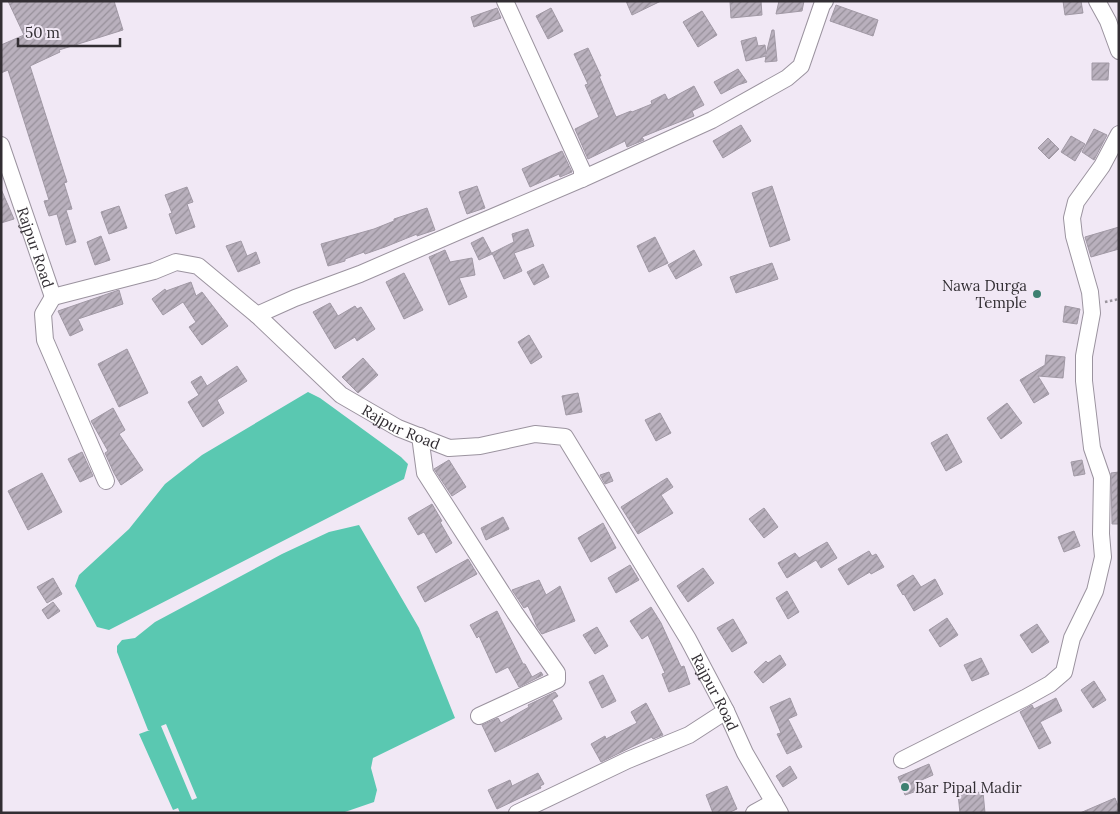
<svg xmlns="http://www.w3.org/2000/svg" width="1120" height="814" viewBox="0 0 1120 814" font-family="Lora,serif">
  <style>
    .water { fill: #5ac8b1; fill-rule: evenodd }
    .building { fill: url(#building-hatch); stroke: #a199a5 }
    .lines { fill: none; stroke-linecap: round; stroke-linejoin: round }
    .street-casing { stroke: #9b939f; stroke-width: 18 }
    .path { stroke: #99939c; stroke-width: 2.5; stroke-dasharray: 2.5 2.5; stroke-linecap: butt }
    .street { stroke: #fff; stroke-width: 16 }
    .poi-dot { fill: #3e8071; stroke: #f1e8f5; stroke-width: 2 }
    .labels { text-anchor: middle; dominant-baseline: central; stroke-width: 4; stroke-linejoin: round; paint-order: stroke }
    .street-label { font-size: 15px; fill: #322e33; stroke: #f1e8f5 }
    .poi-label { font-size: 15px; fill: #322e33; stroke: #f1e8f5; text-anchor: end }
  </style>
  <defs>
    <pattern id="building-hatch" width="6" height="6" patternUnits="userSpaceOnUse" patternTransform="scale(1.25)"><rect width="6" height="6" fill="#b9b0bd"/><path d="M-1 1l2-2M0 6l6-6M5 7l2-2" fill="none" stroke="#97909a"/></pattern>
  </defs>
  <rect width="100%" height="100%" fill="#f1e8f5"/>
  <path class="water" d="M308,392L320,398L401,457L408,464L404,479L109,630L97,627L75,586L79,575L129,529L165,484L202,455Z
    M359,525L419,628L455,718L373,758L371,768L377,790L374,802L342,813H180L178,808L173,810L139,734L150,730H148L117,652V646L122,640L135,638L155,622L282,554L329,532ZM166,724L197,798L192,800L161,726Z"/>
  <path class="building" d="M8,1H114L123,30L59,50L60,52L30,66L67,182L64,183L72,209L66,210L76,242L66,245L57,214L49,216L44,201L49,200L8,70L1,73V45L24,35Z
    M626,1H661L632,15Z
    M730,1H761L762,15L731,18Z
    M779,1H804L802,11L776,14Z
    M1063,1H1081L1083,13L1065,15Z
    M836,5L878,20L873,36L830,21Z
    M497,8L501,18L474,27L471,17Z
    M551,8L563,31L548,39L536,16Z
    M702,11L717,35L698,47L683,22Z
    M772,30H774L777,61L765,62L766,56L746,61L741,41L756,37L758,46L765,45L766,54Z
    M588,48L601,76H599L616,117L631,111L632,112L652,104L651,101L665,94L668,100L694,86L704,105L692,111L694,116L642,137L644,140L627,147L625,141L588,159L575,129L599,117L585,85L588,84L574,54Z
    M1092,63H1109L1108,80H1092Z
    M738,69L747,82L738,85L721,94L714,82Z
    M741,125L751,141L723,158L713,141Z
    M1094,129L1107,135L1094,160L1082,152Z
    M1071,136L1085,144L1075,161L1061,152Z
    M1048,138L1059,149L1049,159L1038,148Z
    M562,151L572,172L560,177L559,174L530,187L522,169Z
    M477,186L485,208L467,214L459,192Z
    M772,186L790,240L770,247L752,193Z
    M187,187L193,202L187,204L195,227L176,234L169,214L172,213L165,195Z
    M1,189L14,219L1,223Z
    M119,206L127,228L109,234L101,212Z
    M427,208L435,230L417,236V234L385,247L365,254L364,252L345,259V261L328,266L321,244L374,229L394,221V219Z
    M1119,227V249L1091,257L1085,237Z
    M528,229L534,246L514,253L522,271L504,279L492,253L514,242L512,234Z
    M101,236L110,260L95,265L87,242Z
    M483,237L492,254L479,260L471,243Z
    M655,237L668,263L649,272L637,246Z
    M241,241L247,256L256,252L260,263L238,272L226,246Z
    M445,250L450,262L472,258L475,275L459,278L467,297L449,305L429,257Z
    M694,250L702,265L676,279L668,265Z
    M772,263L778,279L736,293L730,277Z
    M543,264L549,277L534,285L527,272Z
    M404,273L423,310L404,319L386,282Z
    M191,282L196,296L202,292L228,326L202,345L189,327L196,322L183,302L163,315L152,299L165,289L166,291Z
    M119,290L123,304L78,319L83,330L70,336L58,311Z
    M330,303L338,316L355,306L357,309L361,307L375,329L357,341L355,337L335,349L313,312Z
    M1065,306L1080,309L1077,324L1063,322Z
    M529,335L542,357L531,364L518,342Z
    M127,349L148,393L119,407L98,364Z
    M1046,355L1065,357L1063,378L1038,376L1049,394L1034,403L1020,380L1045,365Z
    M363,358L378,375L358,393L342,377Z
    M237,366L247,381L217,400L224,413L203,427L188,402L199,395L191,382L201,376L207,386Z
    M578,393L582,412L566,415L562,396Z
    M1007,403L1022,423L1001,439L987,418Z
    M113,408L125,430L119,434L143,470L121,485L114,473L105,453L108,451L91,421Z
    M660,413L671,433L656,441L645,420Z
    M947,434L962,462L946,471L931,443Z
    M82,452L93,476L80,482L68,459Z
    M449,460L466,487L452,496L434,469Z
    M1082,460L1085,474L1074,476L1071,462Z
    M609,472L613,481L605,484L600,475Z
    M1119,472V524H1112L1111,473Z
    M42,473L62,512L28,530L8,491Z
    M667,478L673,487L661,495L673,513L638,534L621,507Z
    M432,504L442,521L440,522L452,543L436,553L424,532L418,535L408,518Z
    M764,508L778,527L764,538L749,519Z
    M503,517L509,529L486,540L481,528Z
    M603,523L616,548L591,562L578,538Z
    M1074,531L1080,546L1064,552L1058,537Z
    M827,542L837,558L821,568L816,560L787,578L778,563L795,553L799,558Z
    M869,551L872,556L876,554L884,567L871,574L870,572L848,585L838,569Z
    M468,559L477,574L425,602L417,587Z
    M630,565L639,580L616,593L608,578Z
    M703,568L714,583L688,602L677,586Z
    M913,575L921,587L935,579L943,594L914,611L904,594L903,595L897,585Z
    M53,578L62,594L47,603L37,587Z
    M539,580L546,595L560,586L575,621L542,634L537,627L528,606L524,608L512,590Z
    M787,591L799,612L788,619L776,598Z
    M53,602L60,611L48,619L42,610Z
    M651,607L661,623L681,667L684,666L690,684L669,692L662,674L665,673L648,635L642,639L630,621Z
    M497,611L523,664H525L532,677L541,672L543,675L519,687L508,667L496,673L479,636L477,638L470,625Z
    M947,618L958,635L940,647L929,630Z
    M733,619L747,643L732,652L717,628Z
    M1037,624L1049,642L1032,653L1020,635Z
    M597,627L608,646L595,654L583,635Z
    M780,655L786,665L763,683L754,672L766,661L768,663Z
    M981,658L989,674L972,681L964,665Z
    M603,675L616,701L602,708L589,682Z
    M1094,681L1106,700L1093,708L1081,690Z
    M555,692L558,696L552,700L562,719L495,752L482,725L498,718L501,723L529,707L528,705Z
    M790,698L797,715L788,719L802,747L787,754L777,734L781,733L770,707Z
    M1056,698L1062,711L1040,722L1051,743L1039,749L1020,712L1032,705L1034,709Z
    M646,703L663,735L653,739L652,737L601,762L591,744L605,736L606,739L637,723L631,712Z
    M929,764L933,775L917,782L920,790L905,795L898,777Z
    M790,766L797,778L783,787L776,776Z
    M538,773L544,784L540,786L541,788L497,809L488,790L510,780L512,786Z
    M727,786L737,809L728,813H713L706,795Z
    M983,792L985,813H960L958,794Z
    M1115,798L1119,808V813H1080Z"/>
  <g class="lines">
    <g class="street-casing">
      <g id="street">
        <path d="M505,1L582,170V179"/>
        <path d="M1097,1L1108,21L1119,51"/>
        <path id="s1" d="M1,145L53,297L154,271L176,262L198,266L257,315L341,395L398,428L449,448L480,446L535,434L565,437L688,639L726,711L745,753L780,813"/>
        <path d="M53,297L43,314L45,340L106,481"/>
        <path d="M257,315L295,298L360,274L462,230L582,179L712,120L787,78L801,66L822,5L825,1"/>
        <path d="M420,436L425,473L515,613L557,673V680L479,716"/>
        <path d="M902,760L1025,698L1050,684L1064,672L1072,638L1095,591L1103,557L1101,534L1102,477L1092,448L1084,381V356L1092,313L1090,292L1074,236L1072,218L1076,202L1102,166L1119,134"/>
        <path d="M517,813L628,760L689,735L726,711"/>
        <path d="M754,813L774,802"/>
      </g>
    </g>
    <path class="path" d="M1105,302L1119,299"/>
    <use href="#street" class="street"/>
  </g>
  <g class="poi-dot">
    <circle cx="1037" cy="294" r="5"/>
    <circle cx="905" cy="787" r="5"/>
  </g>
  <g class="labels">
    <g class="street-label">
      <text stroke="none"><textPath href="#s1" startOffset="108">Rajpur Road</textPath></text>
      <text stroke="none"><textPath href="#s1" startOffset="572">Rajpur Road</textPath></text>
      <text stroke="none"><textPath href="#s1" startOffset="1038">Rajpur Road</textPath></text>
    </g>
    <g class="poi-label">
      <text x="1027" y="285">Nawa Durga<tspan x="1027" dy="17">Temple</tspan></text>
      <text x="915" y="787" text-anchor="start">Bar Pipal Madir</text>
    </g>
  </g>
  <rect width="1120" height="814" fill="none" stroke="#322e33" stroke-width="5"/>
  <path d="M18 38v8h102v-8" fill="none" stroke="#322e33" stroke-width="2.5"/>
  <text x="25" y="38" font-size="15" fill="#322e33" stroke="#f1e8f5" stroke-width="4" paint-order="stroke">50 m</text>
</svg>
